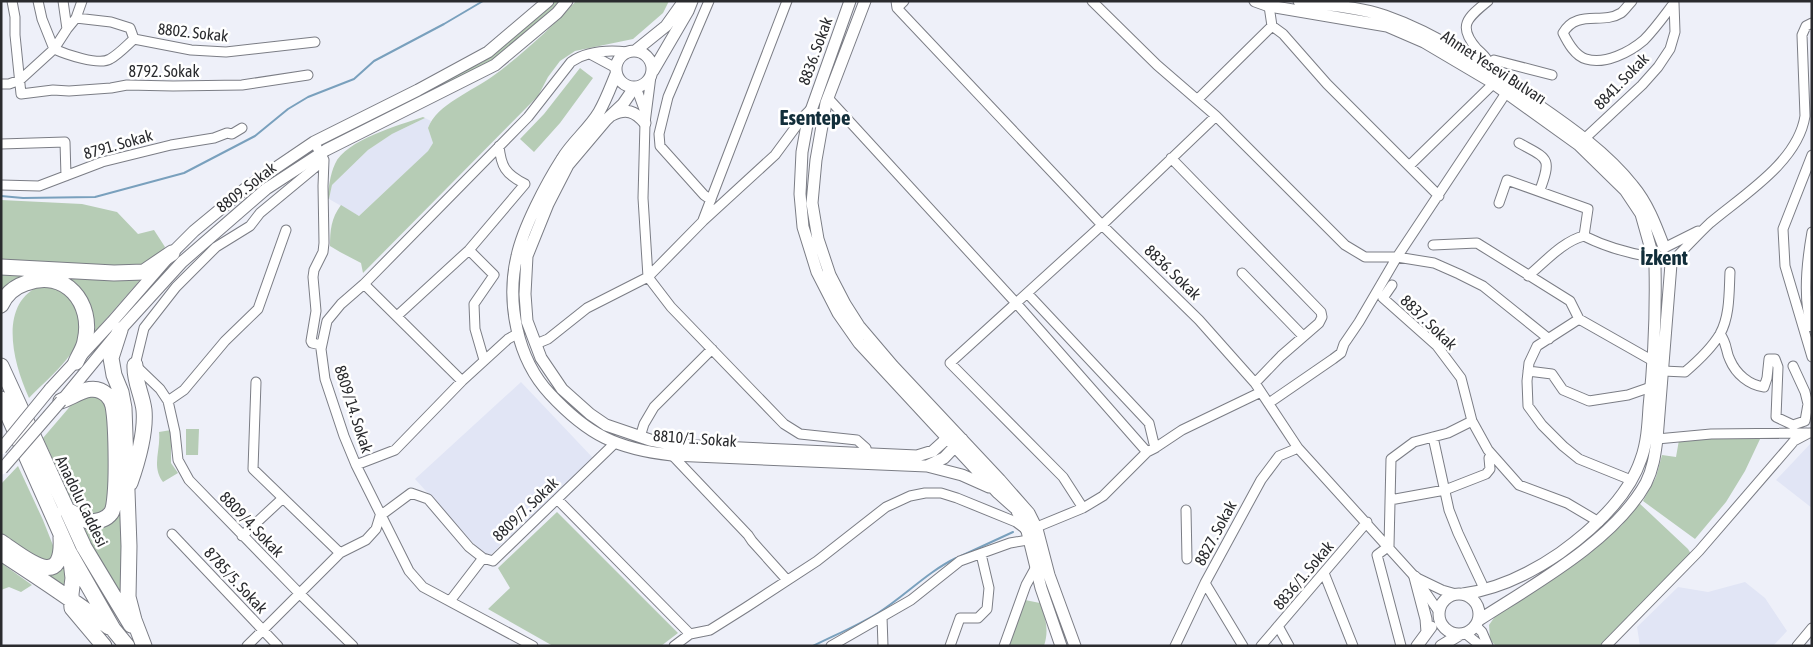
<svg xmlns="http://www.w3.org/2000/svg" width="1813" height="647" viewBox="0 0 1813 647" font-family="'Asap Condensed',sans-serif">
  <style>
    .built { fill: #e1e5f5 }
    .green { fill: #b6ccb5 }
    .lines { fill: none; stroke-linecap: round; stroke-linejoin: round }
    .stream { stroke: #79a0bd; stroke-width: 2 }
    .street-casing { stroke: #7b7d85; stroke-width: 11 }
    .secondary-casing { stroke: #7b7d85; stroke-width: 13 }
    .highway-casing { stroke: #7b7d85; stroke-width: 17 }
    .street { stroke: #fff; stroke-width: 9 }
    .secondary { stroke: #fff; stroke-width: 11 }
    .highway { stroke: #fff; stroke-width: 15 }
    .secondary-bridge-casing { stroke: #7b7d85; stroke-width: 13; stroke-linecap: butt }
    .secondary-bridge { stroke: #fff; stroke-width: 11 }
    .labels { text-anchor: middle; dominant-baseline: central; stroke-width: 5; stroke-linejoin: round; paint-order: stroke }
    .street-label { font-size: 16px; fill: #2a2b2e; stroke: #fff }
    .district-label { font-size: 21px; font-weight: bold; fill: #122e3a; stroke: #fff }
  </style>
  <rect width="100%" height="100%" fill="#eef0f9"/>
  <path class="built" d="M425,118L431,121L428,128L433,143L428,151L359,216L329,199L332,185L368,150L392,134Z
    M521,382L593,458L487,558L415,479Z
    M1812,442V508L1776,480Z
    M1745,582L1765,598L1787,631L1773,646H1640L1637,627L1678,587L1708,592Z"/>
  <path class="green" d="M555,1H560C536,27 506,52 476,70C460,80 443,86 426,94L425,91L483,62L514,38Z
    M576,1H669L663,13L633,39L575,51L560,61L548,77L538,96L363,273L361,263L340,252L330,246C330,231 331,218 341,205L359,216L428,151L433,143L428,128C437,104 473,91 493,76C523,54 551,28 576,1Z
    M580,68L593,78L560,123L534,152L520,139L544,114Z
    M423,117L425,118L392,134L368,150L332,185L329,199L327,198C329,188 330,174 335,164C345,140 400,125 423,117Z
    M1,200L82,204L117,212L138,234L154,230L165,247L162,252L140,267L1,261Z
    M1,271L128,280L141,279L92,335L58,278L1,295Z
    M42,285C59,290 71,292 78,310C79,313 82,317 82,321C86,349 47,379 29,398C10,356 0,301 42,285Z
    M88,394C94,396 101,397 105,403C115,415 108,490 107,509L96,517L82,514L72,501L43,438L79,396Z
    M186,429H199L198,455H186Z
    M171,430V463L178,473L163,482C151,466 161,450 159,432Z
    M1715,437H1761L1745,471L1726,502L1695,539L1643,501L1656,477L1662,455L1676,457L1679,440Z
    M18,466L43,520L56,553L52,559L42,564L1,536V484Z
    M1638,502L1688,549L1691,554L1603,646H1496L1490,640L1489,625L1496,615L1586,555L1622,525Z
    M121,506L124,601L106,572L82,525Z
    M557,512L678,633L661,646H553L488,609L510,588L498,568Z
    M65,560L69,591L36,572Z
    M1,562L4,565L32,585L21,592L9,587L1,590Z
    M1025,600L1040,603C1046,618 1049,631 1044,646H1008Z"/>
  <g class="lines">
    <path class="stream" d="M1,196L23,198L95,197L184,173L255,136L288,109L308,97L354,79L374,61L444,24L483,1
      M961,556L1013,532
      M813,646C835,635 857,626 878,613C905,596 927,572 956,558"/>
    <g class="street-casing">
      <path id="street" d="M12,1L15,17V35L21,94L53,90L69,91L111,88L127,85L173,86L242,85L308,75
        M38,1L42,19L54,49C65,54 99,66 110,59C119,54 127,45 134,39
        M63,1L67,29
        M709,1L668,97L659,134L660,146L704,195L711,200
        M896,1L897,8L1102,225L1199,320L1255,383L1298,448L1415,577
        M1092,1L1157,65L1216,116L1345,245L1365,257H1397L1434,263L1459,274L1483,286L1549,339
        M1488,1C1467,18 1457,26 1477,49C1482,54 1487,57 1489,64
        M1632,1C1628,5 1625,10 1621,13C1602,25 1577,9 1563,33C1568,43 1575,56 1586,59C1605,65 1630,52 1644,40C1655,29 1664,16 1674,3
        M1269,6L1272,26L1283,34L1327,84L1439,196
        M897,8L904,1
        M76,18L111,22L130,28L134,39L191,50L226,52L315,42
        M590,54L616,68
        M1492,69L1489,64L1494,60L1552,75
        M651,76L645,123L643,198L648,277L671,307L784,424L800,434L857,440L866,448L867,454
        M1,84H9L20,80L54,49L67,29L76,18L82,1
        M636,87L645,112
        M828,98L1016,303L1147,452
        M1198,99L1272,26
        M314,142L324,160L323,186L324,243L323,252L314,270L313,277L316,311L311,341L312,343L321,345
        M1581,142L1642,85L1658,67L1670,49L1675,32L1674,3
        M1519,143C1548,159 1552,157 1540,190
        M1,144L65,142L66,176
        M1812,155L1783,229L1785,266L1812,357
        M1171,158L1321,312L1322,317L1319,323L1281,356L1255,383
        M324,160L260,213L250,226L216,247L176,287L144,328L135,365L160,389L168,401L175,432L178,460L189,480L300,594L353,646
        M1409,166L1493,84
        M1,185L39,186L102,162L171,145L214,138L227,133L232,134L242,128
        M1499,203L1507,180L1588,209L1584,236
        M703,220L787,1
        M1812,232C1807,260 1802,300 1812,327
        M1433,245L1477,243L1570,301L1579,319L1653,361
        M1666,247L1698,231
        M469,250L494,275L474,304L475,329L484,360
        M1672,261C1685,249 1697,235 1710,223C1743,195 1798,162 1805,116L1802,35L1806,26L1812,23
        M1242,273L1303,336
        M1528,276C1545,262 1563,241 1584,236C1606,247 1627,253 1651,257
        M364,284L462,381
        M1392,285L1383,298L1437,346L1461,378L1472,421L1488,450L1519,485L1567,503L1599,522
        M1027,293L1149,423L1155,448L1147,452L1103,496L1083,508L1032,529
        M397,316L469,250L525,184C505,174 501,166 499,146
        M1579,319L1537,346L1529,363L1527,381L1528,406L1542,425L1563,446L1579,459L1631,480
        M1720,334C1728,345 1725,350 1730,360C1736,374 1749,385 1764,387L1767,378L1769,359H1775L1778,367L1776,417L1793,425L1805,421L1808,404L1805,392L1793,366
        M536,344L548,339L587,308L648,277L703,221L775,155L803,117L811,109
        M1528,371L1552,374L1563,390L1589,401L1628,395L1651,387
        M1663,371L1685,372C1698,361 1711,349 1720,334C1730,316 1729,292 1730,272
        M256,382L253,469L283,498
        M168,401L184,390L225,341L258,309L286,230
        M1269,403L1333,359L1341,353L1344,344L1359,322L1397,257L1506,93
        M640,437L644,424L654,407L712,349
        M1433,437L1449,510L1458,533L1482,584
        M1657,439L1711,434L1807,433
        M1155,448L1182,430L1261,392
        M672,455L748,535L752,541L787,580
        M356,465L395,450L462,381L508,339L517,334
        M557,499L690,634
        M1390,500L1445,490L1486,474L1490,469L1489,458L1492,455
        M1083,508L1063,477L950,363L1102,225L1216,116
        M1186,510L1187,559
        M172,534L278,646
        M242,536L283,498L340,553
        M1324,573L1353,646
        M1205,583L1243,646
        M450,601L483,558
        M1439,612L1415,577L1442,590L1456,594
        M882,617L883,646
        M1278,626L1289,646
        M1476,626L1482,632L1488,646
        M1466,634L1481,646
        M247,646L340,553L366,540L376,529L380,516L411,493L428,499L469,547L483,558L493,561L615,443
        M533,646L423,587L409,571L356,465L344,436L325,379L321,349L327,321L341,304L364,284L528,117L571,62C587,51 609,50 627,52
        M674,646L690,634L710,630L745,608L817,561L886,507L910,496L925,493H941L957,498L1016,522L1024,528
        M831,646L911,600L960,561L1010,543L1034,539
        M950,646L960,618H978L987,609L989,588L981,554
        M1004,646L1026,585L1037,565
        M1175,646L1205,583L1261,480L1279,456L1298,448
        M1261,646L1367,522
        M1401,646L1377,555L1389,546L1391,459L1414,442L1448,433L1472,421
        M1606,646L1699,551L1794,441L1809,433H1812
        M1797,646L1812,628"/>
    </g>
    <g class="secondary-casing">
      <path id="secondary" d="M850,1L808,119L802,152L800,194L803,227L817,272L838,313L859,343L998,493L1016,509L1027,531L1041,588L1061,646
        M865,1L826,103L816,160L812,203L818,239L830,275L845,304L859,326L893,366L1000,480L1029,513L1037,529L1049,575L1075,646
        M1255,1L1269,6L1387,26L1424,42L1490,81L1579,145L1625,190L1641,214L1652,253
        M1299,1C1327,5 1358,7 1385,16C1440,35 1489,70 1535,103C1570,127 1607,153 1633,186C1648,204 1656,226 1664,247
        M616 69a18 18 0 1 1 36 0a18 18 0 1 1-36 0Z
        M635,51L666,26L681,5L682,1
        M653,71L688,11L692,1
        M616,74C611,86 606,100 599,112C589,129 572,142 562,159C546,184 523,228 517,256C506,302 517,359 550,394C588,435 617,449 672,455L927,466L944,458L962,439
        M634,88L623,104L606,120L568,165L548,204L527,256L525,294L527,321L541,358L562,389L590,414L606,425L650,440L676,445L917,456L933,451L954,432
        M612,115C626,108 635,111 645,123
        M50,389L112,322L172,253L194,231L246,188L314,142L418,90L488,52L548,1
        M64,398L120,330L182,262L266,189L326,150L495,65L557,13L567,1
        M927,466L962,475L989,487
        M1415,577L1426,619L1427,632
        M1439 614a20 20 0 1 1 40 0a20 20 0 1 1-40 0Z
        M1463,594C1499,589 1531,573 1560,553C1592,530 1628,498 1641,459C1647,443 1648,424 1649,407C1654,360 1656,313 1655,266
        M1479,620C1533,585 1614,541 1646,483C1653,469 1655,455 1657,439L1671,264
        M1417,646L1431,627
        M1441,646L1459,635"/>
    </g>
    <g class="highway-casing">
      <path id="highway" d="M1,267L114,273L144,272L172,253
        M1,305C6,294 14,287 26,283C65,268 94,303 85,341C84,348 79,355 76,362
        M120,330L111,358L114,375L121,392L124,408L129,546L128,597L134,620L144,646
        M1,366L84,547L131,625
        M1,399L69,552L113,629L127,646
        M61,401C76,396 92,381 107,395C110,398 112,402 113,406C116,421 119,503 111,513C106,520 98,521 90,522L65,509
        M130,483C137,463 146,432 144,410C142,394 134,381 135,365
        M1,542C25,558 64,593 61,537
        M1,553C38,577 74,601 109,627
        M71,561L73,578L71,594L72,608L104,646"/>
    </g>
    <use href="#street" class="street"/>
    <use href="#secondary" class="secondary"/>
    <use href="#highway" class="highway"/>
    <g class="secondary-bridge-casing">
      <path id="secondary-bridge" d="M1,449L50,389
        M2,469L61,401"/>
    </g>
    <use href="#secondary-bridge" class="secondary-bridge"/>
  </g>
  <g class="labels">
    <g class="street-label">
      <text transform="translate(193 32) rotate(6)">8802. Sokak</text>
      <text transform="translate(815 51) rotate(-70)">8836. Sokak</text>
      <text transform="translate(1494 67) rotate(33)">Ahmet Yesevi Bulvarı</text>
      <text x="164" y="71">8792. Sokak</text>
      <text transform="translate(1621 81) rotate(-46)">8841. Sokak</text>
      <text transform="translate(118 144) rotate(-16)">8791. Sokak</text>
      <text transform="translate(246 187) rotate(-38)">8809. Sokak</text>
      <text transform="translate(1173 272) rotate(44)">8836. Sokak</text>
      <text transform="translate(1429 322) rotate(44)">8837. Sokak</text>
      <text transform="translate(354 409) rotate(72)">8809/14. Sokak</text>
      <text transform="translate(695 438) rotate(4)">8810/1. Sokak</text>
      <text transform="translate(82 501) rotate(64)">Anadolu Caddesi</text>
      <text transform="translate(525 509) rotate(-44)">8809/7. Sokak</text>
      <text transform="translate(252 524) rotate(46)">8809/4. Sokak</text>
      <text transform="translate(1215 533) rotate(-62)">8827. Sokak</text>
      <text transform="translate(1303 575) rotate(-50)">8836/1. Sokak</text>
      <text transform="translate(236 580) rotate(47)">8785/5. Sokak</text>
    </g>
    <g class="district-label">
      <text x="815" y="117">Esentepe</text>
      <text x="1664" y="257">İzkent</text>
    </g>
  </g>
  <rect width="1813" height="647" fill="none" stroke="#2a2b2e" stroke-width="5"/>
</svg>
